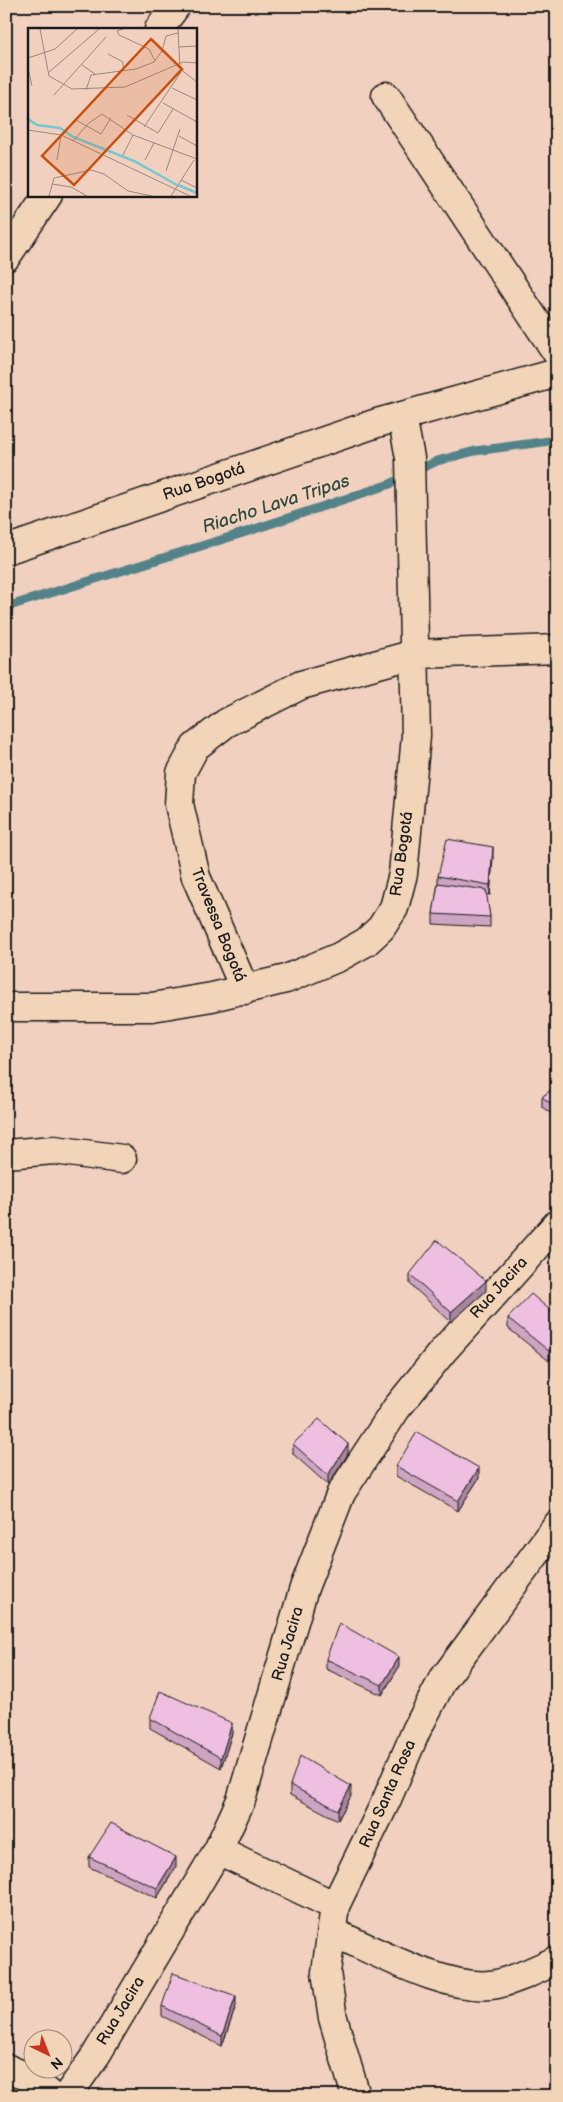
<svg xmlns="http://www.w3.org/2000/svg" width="563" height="2102" viewBox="0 0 563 2102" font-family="'Balsamiq Sans',sans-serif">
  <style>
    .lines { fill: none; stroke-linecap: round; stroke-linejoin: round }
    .stream { stroke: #528389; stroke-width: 9 }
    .minor-casing { stroke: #1c1c1c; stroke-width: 31 }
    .minor { stroke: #f2d4b8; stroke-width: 28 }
    .wall { fill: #cda4c2; stroke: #1c1c1c }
    .shaded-wall { fill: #a7869e; stroke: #1c1c1c }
    .building { fill: #eebfe1; stroke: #1c1c1c }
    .labels { text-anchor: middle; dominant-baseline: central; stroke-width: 4; stroke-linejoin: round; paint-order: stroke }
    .street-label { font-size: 16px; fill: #1c1c1c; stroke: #f2d4b8 }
    .water-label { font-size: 18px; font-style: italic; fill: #324749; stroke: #f2d4b8 }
    .inset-river { fill: none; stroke: #76c7d1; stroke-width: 2.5 }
    .inset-road { fill: none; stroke: #9c887e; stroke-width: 1 }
    .view { fill: #c9500e; fill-opacity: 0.15; stroke: #c9500e; stroke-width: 2.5 }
    .inset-edge { fill: none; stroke: #1c1c1c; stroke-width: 2.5 }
  </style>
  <rect width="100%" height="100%" fill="#f1d0c0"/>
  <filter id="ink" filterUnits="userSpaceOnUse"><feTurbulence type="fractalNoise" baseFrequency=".02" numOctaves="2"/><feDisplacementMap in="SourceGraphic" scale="10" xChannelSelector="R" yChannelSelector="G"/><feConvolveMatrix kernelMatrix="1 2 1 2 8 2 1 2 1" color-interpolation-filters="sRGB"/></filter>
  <g filter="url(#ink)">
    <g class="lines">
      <path class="stream" d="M6,607L246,532L390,484L437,461L475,451L557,440"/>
      <g class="minor-casing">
        <path id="minor" d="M159,29L176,6
          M386,96L557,353
          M6,257L48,195
          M6,550L377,423L557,373
          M245,990L196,877L179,804L181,773L195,747L226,723L301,685L415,654L557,649
          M6,1007H152L212,997L286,979L339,957L366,942L381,928L394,908L403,874L416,736L410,458L402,416
          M6,1154L54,1150L122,1159
          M218,1850L335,1906
          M332,1932C374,1950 451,1994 497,1984C518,1979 538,1969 557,1960
          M6,2068L27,2077L51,2096
          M67,2096L96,2055L218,1850L241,1800L304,1588L341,1493L396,1409L442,1352L557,1224
          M356,2096L333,2018L326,1972L335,1906L387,1799L416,1731L442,1681L557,1525"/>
      </g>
      <use href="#minor" class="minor"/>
    </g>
    <path class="wall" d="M493,857L490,895L486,894L490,917V927L433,924V914L438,883V876Z
      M557,1085V1118L542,1107V1097Z
      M410,1274L486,1291L451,1322L410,1284Z
      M557,1316V1353L549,1361L508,1328V1318Z
      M293,1444L348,1454L328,1485L293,1454Z
      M396,1466L479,1478L458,1511L396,1476Z
      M326,1659L399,1667L382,1695L326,1669Z
      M150,1718L232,1733L221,1768L150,1728Z
      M290,1785L351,1796L338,1820L290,1795Z
      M89,1857L176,1867L157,1898L89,1867Z
      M162,2006H236L222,2046L162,2016Z"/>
    <path class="shaded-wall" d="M493,847V857L490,895V885Z
      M486,1281V1291L451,1322V1312Z
      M557,1343V1353L549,1361V1351Z
      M348,1444V1454L328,1485V1475Z
      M479,1468V1478L458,1511V1501Z
      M399,1657V1667L382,1695V1685Z
      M232,1723V1733L221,1768V1758Z
      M351,1786V1796L338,1820V1810Z
      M176,1857V1867L157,1898V1888Z
      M236,1996V2006L222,2046V2036Z"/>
    <path class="building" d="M447,839L493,847L490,885L438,876Z
      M438,883L486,890L490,917L433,914Z
      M557,1085V1108L542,1097Z
      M437,1240L486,1281L451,1312L410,1274Z
      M531,1294L557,1316V1343L549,1351L508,1318Z
      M319,1419L348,1444L328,1475L293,1444Z
      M417,1432L479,1468L458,1501L396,1466Z
      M339,1623L399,1657L382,1685L326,1659Z
      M160,1691L232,1723L221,1758L150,1718Z
      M300,1756L351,1786L338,1810L290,1785Z
      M111,1823L176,1857L157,1888L89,1857Z
      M173,1973L236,1996L222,2036L162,2006Z"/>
  </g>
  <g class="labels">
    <g class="street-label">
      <text transform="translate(204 482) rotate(-19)">Rua Bogotá</text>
      <text transform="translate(402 854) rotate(-82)">Rua Bogotá</text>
      <text transform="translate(218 925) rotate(68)">Travessa Bogotá</text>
      <text transform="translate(499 1288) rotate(-48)">Rua Jacira</text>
      <text transform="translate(288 1644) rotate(-74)">Rua Jacira</text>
      <text transform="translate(388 1794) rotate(-66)">Rua Santa Rosa</text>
      <text transform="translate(121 2011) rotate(-59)">Rua Jacira</text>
    </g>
    <g class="water-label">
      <text transform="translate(276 504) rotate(-18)">Riacho Lava Tripas</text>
    </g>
  </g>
  <g transform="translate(28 28)">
    <rect width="169" height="169" fill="#f1d0c0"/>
    <path class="inset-river" d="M0,87V91L9,97L32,100L45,109L106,133L149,157M150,157L169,165"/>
    <path class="inset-road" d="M12,1L21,48L44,61L97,59L155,34L169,35M95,1L89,3L91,7L121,21L127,33M150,1L152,41L169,54M151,19L169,18M80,26L95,34V43M0,30L27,21L49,1M54,37L67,46M0,40L4,58M20,45L71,1M144,60L169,72M58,62L63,47L108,41L126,34L134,23L138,8L150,5M26,67L78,9M135,75L169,94M99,87L130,105L145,81M48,92L73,106L83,90M116,99L153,44M0,102L33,107L162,168M151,108L169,118M45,113L61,95L74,86L105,107L169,131M95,127L105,107M29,132L33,107M117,132L126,115M138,143L152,101M153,152L169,160M24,156L43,159L59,168M21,168L26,150L63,142L76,146L100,163L124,168M143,168L166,132"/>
    <path class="view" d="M123,11L154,41L46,157L14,128Z"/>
    <rect width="169" height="169" class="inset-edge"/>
  </g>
  <rect width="563" height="2102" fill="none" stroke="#f2d4b8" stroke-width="25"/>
  <rect x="12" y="12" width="538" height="2077" fill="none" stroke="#1c1c1c" stroke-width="2" filter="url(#ink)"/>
  <g transform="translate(48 2054) rotate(137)"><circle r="24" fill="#f2d4b8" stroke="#9c8a7a"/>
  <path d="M0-4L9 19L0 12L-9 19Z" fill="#c8321e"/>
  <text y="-8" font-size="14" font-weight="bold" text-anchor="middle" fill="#1c1c1c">N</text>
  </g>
</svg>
